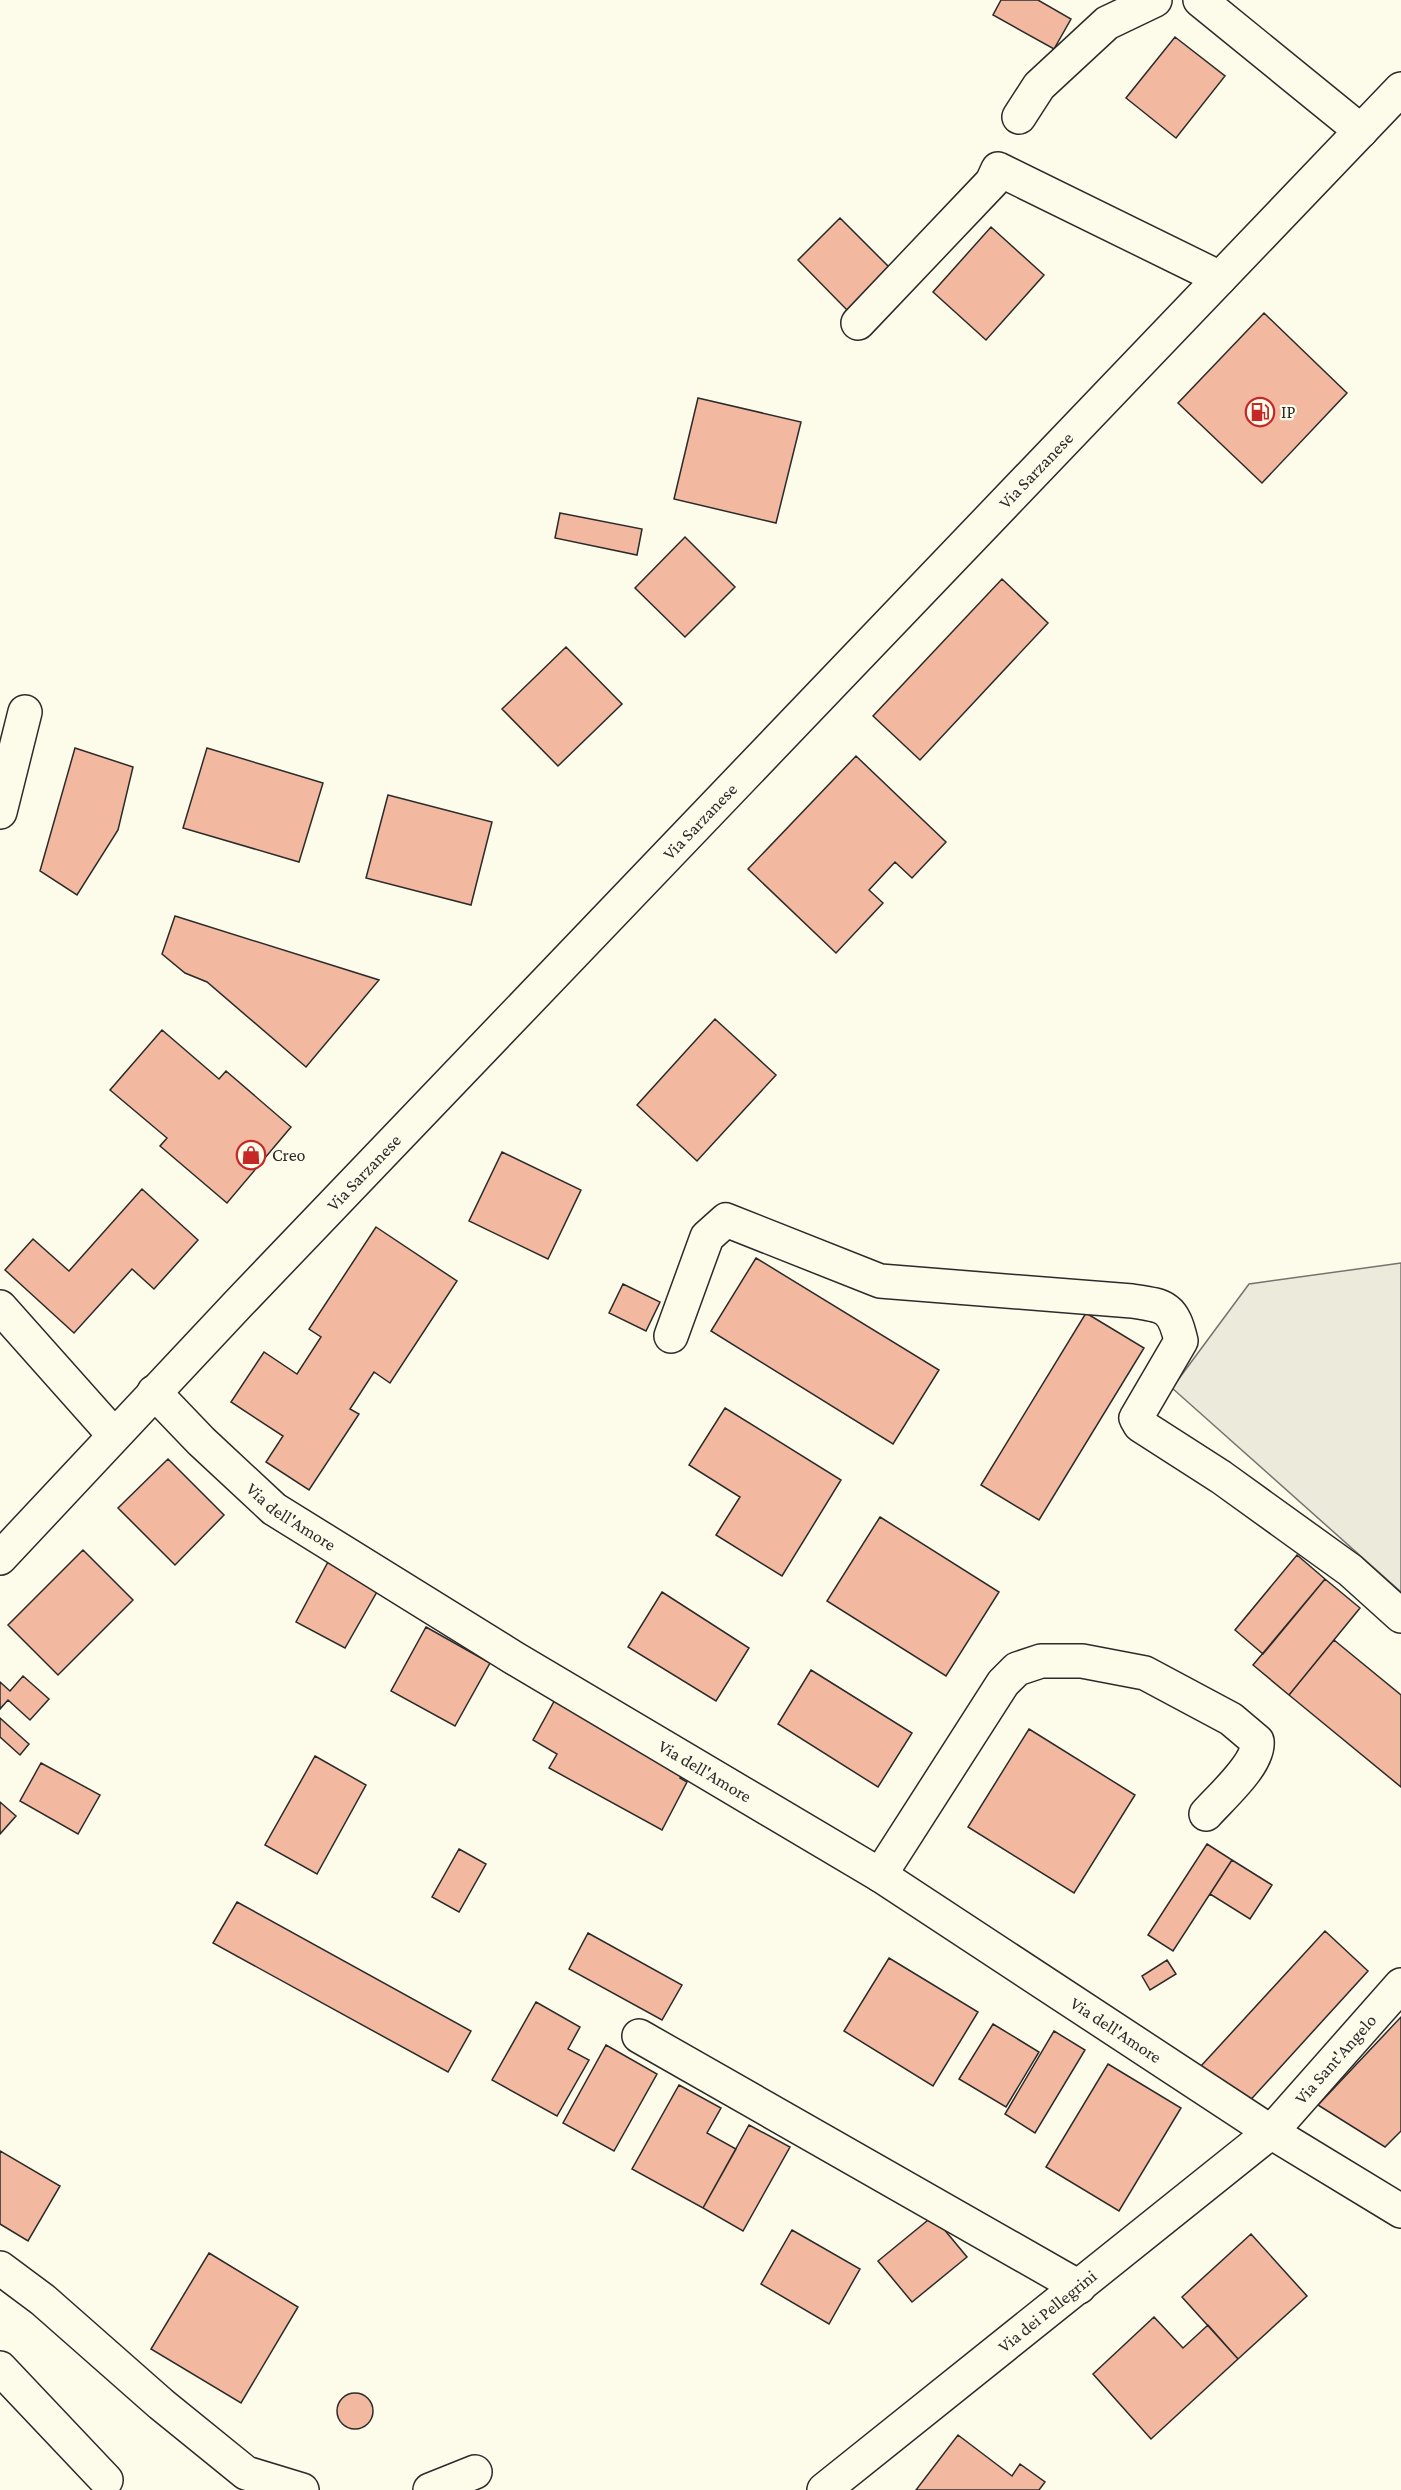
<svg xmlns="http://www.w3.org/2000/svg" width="1401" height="2490" viewBox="0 0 1401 2490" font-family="'Crimson Pro',serif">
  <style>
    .parking { fill: #eceadb; stroke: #74746e; stroke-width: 1.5 }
    .building { fill: #f2b8a0; stroke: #2b2b2b; stroke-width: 1.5 }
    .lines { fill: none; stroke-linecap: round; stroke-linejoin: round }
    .minor-casing { stroke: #2b2b2b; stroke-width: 36 }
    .major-casing { stroke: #2b2b2b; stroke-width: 36 }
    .minor { stroke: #fdfbea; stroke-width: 33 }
    .major { stroke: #fdfbea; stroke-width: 33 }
    .labels { text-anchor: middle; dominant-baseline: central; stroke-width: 4.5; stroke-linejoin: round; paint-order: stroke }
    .poi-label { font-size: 18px; fill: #2b2b2b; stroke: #fdfbea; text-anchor: start }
    .street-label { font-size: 18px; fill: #2b2b2b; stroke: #fdfbea }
  </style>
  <rect width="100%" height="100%" fill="#fdfbea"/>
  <path class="parking" d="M1401,1263V1592L1172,1388L1249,1284Z"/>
  <path class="building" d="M1001,0H1038L1071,19L1054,49L993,15Z
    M1175,37L1225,76L1176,138L1126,98Z
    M840,218L890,268L847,310L798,260Z
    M991,227L1044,275L986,340L933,292Z
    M1264,313L1347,393L1262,483L1178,403Z
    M698,398L801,422L776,523L674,499Z
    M560,513L642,529L637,555L555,538Z
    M685,537L735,587L685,637L635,588Z
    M1002,579L1048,623L920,760L873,716Z
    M566,647L622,704L558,766L502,709Z
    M75,748L133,767L118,830L77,895L40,871Z
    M207,748L323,783L299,862L183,828Z
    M856,756L946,842L912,878L895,862L869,890L883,903L836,953L748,869Z
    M388,795L492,822L471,905L366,878Z
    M175,916L379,980L306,1067L207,982L185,973L162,954Z
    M715,1019L776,1075L697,1161L637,1105Z
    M162,1030L219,1079L226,1071L291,1127L227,1203L160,1146L167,1138L110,1090Z
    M502,1152L581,1190L548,1259L469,1221Z
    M142,1189L198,1240L154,1289L132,1269L74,1333L5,1270L33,1239L69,1271Z
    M376,1227L457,1281L390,1383L374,1372L350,1409L359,1414L309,1490L266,1462L283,1436L231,1402L264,1352L297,1374L321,1337L309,1329Z
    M756,1258L939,1370L893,1444L711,1331Z
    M623,1284L660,1302L646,1331L609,1313Z
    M1086,1313L1144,1348L1039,1520L981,1485Z
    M725,1408L841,1480L782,1576L716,1535L740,1497L689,1465Z
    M168,1459L224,1515L175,1565L118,1508Z
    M880,1517L999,1592L946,1676L827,1601Z
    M83,1550L133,1600L58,1675L8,1625Z
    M1297,1555L1325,1579L1263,1654L1235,1630Z
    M328,1562L378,1590L345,1648L296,1622Z
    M1325,1579L1360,1608L1289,1695L1253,1665Z
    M662,1592L749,1648L716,1701L628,1647Z
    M426,1627L490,1663L455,1726L391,1691Z
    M1334,1640L1401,1695V1787L1289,1695Z
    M811,1670L912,1733L878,1787L778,1724Z
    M23,1676L49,1699L30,1720L8,1700L0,1709V1682L10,1691Z
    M557,1696L683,1774L680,1778L687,1782L662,1830L549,1768L557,1754L533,1740Z
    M0,1718L29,1744L20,1755L0,1737Z
    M1029,1729L1135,1795L1074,1893L968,1827Z
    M315,1756L366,1785L317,1874L265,1845Z
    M41,1763L100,1795L78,1834L20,1801Z
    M0,1802L16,1816L0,1834Z
    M1207,1844L1232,1860L1173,1951L1148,1935Z
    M459,1849L486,1864L459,1912L432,1897Z
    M1232,1860L1272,1885L1250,1919L1210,1894Z
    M237,1902L471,2031L448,2072L213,1943Z
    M1325,1931L1368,1971L1245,2106L1201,2066Z
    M588,1933L682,1985L662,2020L569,1969Z
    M889,1958L978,2012L933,2086L844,2031Z
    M1167,1960L1176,1974L1150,1990L1142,1976Z
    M536,2002L580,2027L568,2049L589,2060L557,2116L492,2080Z
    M1401,2017V2131L1385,2147L1318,2105Z
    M993,2024L1039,2052L1006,2107L959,2079Z
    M1054,2031L1085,2050L1035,2133L1005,2114Z
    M606,2045L657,2074L614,2151L563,2123Z
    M1108,2064L1181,2108L1119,2211L1046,2167Z
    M679,2085L721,2108L707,2133L736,2149L703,2208L632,2169Z
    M749,2125L790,2147L743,2231L703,2208Z
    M0,2151L60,2186L28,2241L0,2224Z
    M933,2216L967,2257L912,2302L878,2261Z
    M792,2230L860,2269L829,2324L761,2284Z
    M1251,2234L1307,2296L1238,2359L1182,2297Z
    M209,2253L298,2307L241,2403L151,2349Z
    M1154,2317L1183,2348L1208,2325L1238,2359L1151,2439L1093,2374Z
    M337 2411a18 18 0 1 1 36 0a18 18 0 1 1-36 0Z
    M958,2435L1012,2476L1020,2464L1045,2482L1039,2490H916Z"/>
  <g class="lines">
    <g class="minor-casing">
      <g id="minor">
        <path d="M1200,0L1361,131"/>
        <path d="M1019,117L1039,86L1107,23L1155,0"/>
        <path d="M858,323L992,182L998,169L1220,278"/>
        <path d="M0,812L25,712"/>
        <path d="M0,1307L114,1435"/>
        <path d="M671,1336L707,1237L726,1220L880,1281L1132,1301C1165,1306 1173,1306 1181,1341L1136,1418L1140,1425L1221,1477L1350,1570L1401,1616"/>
        <path id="s1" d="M154,1392L201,1441L274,1509L514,1658L880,1875L1271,2132L1401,2211"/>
        <path d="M880,1875L1003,1683L1017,1669L1041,1661H1082L1145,1673L1231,1719L1257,1741C1260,1763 1221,1797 1206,1814"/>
        <path d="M639,2036L1079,2287"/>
        <path d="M0,2268L43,2300L161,2404L246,2473L302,2490"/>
        <path d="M0,2368L106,2480"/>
        <path d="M430,2490L475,2472"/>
        <path id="s2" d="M824,2490L1271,2132L1401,1985"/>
      </g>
    </g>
    <g class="major-casing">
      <g id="major">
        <path id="s3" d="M0,1558L240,1302L1401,89"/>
      </g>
    </g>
    <use href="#minor" class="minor"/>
    <use href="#major" class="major"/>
  </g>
  <defs>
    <g id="fuel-ring" transform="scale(1.5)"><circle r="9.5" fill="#fdfbea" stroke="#c62828" stroke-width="1.5"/><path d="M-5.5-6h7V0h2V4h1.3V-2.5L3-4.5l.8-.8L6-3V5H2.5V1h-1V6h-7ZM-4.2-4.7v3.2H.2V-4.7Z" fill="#c62828"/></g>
    <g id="shop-ring" transform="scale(1.5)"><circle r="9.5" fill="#fdfbea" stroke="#c62828" stroke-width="1.5"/><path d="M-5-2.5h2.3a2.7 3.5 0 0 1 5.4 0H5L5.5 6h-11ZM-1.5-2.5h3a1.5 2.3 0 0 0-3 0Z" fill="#c62828"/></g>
  </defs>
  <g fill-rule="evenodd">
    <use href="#fuel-ring" x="1260" y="412"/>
    <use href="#shop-ring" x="251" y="1155"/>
  </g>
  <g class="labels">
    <g class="poi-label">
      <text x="1281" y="412">IP</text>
      <text x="272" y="1155">Creo</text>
    </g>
    <g class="street-label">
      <text stroke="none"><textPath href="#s3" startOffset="1502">Via Sarzanese</textPath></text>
      <text stroke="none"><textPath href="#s3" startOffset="1016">Via Sarzanese</textPath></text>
      <text stroke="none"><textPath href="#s3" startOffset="530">Via Sarzanese</textPath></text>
      <text stroke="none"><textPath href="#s1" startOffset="186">Via dell'Amore</textPath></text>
      <text stroke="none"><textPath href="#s1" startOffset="672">Via dell'Amore</textPath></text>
      <text stroke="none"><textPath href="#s1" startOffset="1158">Via dell'Amore</textPath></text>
      <text stroke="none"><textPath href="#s2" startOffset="670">Via Sant'Angelo</textPath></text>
      <text stroke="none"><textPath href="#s2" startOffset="286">Via dei Pellegrini</textPath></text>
    </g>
  </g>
</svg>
